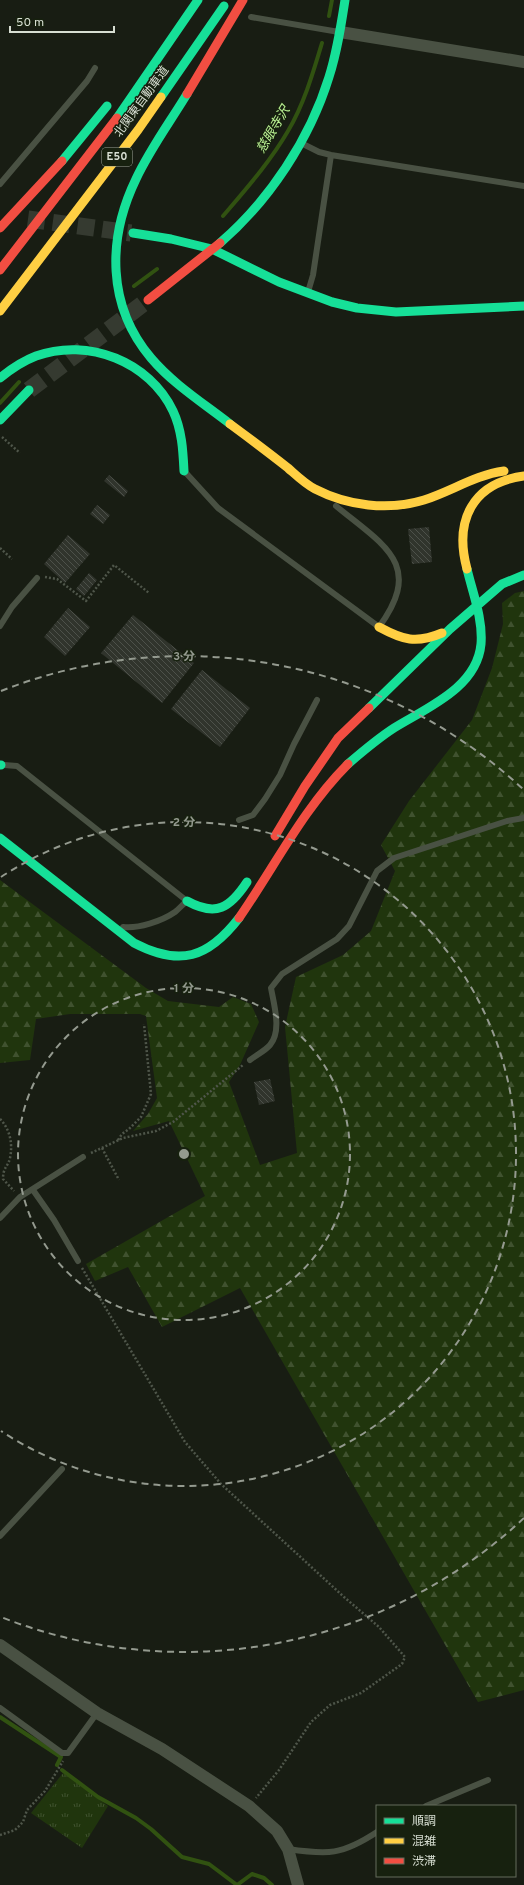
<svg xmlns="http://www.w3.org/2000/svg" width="524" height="1885" viewBox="0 0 524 1885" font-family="Overpass,'Noto Sans JP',sans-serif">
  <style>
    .grass { fill: url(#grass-tufts) }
    .forest { fill: url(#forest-firs) }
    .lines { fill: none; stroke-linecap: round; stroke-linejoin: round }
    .stream { stroke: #315211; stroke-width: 4 }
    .building { fill: url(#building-back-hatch) }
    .secondary-tunnel { stroke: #353a30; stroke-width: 17; stroke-dasharray: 17 8; stroke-linecap: butt }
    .path { stroke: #4f564a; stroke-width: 2.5; stroke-dasharray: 2 2; stroke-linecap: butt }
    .lane { stroke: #495143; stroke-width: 6 }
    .street { stroke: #495143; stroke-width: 12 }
    .fast { stroke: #16e098; stroke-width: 9 }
    .slow { stroke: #ffcf43; stroke-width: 9 }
    .jam { stroke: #f24e42; stroke-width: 9 }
    .ring { fill: none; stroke: #949a8f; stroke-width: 2; stroke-dasharray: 7 5 }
    .labels { text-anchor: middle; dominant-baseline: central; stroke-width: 3; stroke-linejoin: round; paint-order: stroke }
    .shield { fill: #17210f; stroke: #9da598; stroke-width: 1 }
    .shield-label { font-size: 11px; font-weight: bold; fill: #d7ded2 }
    .street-label { font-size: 12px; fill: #d7ded2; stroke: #17210f }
    .water-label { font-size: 13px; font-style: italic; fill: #baf193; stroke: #17210f }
    .centre { fill: #949a8f; stroke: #17210f; stroke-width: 2 }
    .ring-label { font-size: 12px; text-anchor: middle; font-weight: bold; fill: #949a8f; stroke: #17210f; stroke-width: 3; stroke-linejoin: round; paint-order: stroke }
  </style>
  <defs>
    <pattern id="grass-tufts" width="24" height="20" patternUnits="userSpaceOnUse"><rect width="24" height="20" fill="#20350d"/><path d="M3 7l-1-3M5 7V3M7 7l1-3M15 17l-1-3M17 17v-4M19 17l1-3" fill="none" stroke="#40522f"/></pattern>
    <pattern id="forest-firs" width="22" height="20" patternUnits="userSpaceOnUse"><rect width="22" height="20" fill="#20350d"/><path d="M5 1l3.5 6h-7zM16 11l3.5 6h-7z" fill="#40522f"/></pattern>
    <pattern id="building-back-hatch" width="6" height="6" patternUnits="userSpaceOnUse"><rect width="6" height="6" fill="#30342c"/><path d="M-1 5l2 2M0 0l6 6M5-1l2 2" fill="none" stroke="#4d514a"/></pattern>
  </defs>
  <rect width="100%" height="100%" fill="#181d13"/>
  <path class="grass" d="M63,1773L108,1806L82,1848L31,1813Z"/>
  <path class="forest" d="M524,591V1690L478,1702L240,1288L162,1327L128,1267L95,1281L86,1264L205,1196L169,1121L133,1131L148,1114L157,1098L146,1016L140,1014H70L36,1019L30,1060L0,1063V880L146,988L168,1001L219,1007L233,997L251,1004L259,1022L240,1065L229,1082L260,1165L297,1153L285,1027L296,977L343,955L371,931L395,871L381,845L409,801L472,720L492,668L503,624L502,603L515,593Z"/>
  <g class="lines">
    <path class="stream" d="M329,16L332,0
      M223,216C246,189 270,162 288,131C304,104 313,73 322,43
      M134,286L157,269
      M0,403L19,382
      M0,1717L61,1757L57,1765
      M62,1770L98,1797L136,1818L151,1829L182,1857L209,1864L237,1885L252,1874L264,1878L272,1885"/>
  </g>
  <path class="building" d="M109,475L128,491L124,497L104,481Z
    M97,505L110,515L103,524L90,514Z
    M429,527L432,562L412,564L408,529Z
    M68,535L90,554L65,583L44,564Z
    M89,573L97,580L84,596L76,589Z
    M68,608L90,627L65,656L44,637Z
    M133,615L194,663L162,703L101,653Z
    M202,670L250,708L220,747L171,709Z
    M270,1079L275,1101L259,1105L254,1082Z"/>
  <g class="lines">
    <path class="secondary-tunnel" d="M28,219L131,233
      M29,390L148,300"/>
    <path class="path" d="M2,437L20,453
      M0,548L12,559
      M45,577L57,579L86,601L114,565L149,593
      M0,1119C10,1129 13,1144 10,1158C8,1167 3,1167 3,1179L14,1191
      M118,1140L122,1134L129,1129L141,1117L151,1094L144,1024
      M102,1148L119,1180
      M91,1153L123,1138L156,1131L173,1122L243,1065
      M82,1268L185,1442L221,1484L344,1597L379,1627L405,1657L402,1664L361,1693L330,1705L311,1722L279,1770L256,1798
      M0,1835L15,1830L23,1822L27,1810L45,1791L63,1761"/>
    <path class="lane" d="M251,17L339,32
      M301,143L319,152L331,155L524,186
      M0,184L87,81L95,68
      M308,292L313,275L331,155
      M186,473L218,508L379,627C425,564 383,545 336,506
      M0,626L12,607L37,578
      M4,765L17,766L187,901C183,904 179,909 175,912C162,921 138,929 123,927
      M239,820L253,815L265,799L280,775L294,744L317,700
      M250,1060C256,1055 265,1051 270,1045C282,1031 274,1005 271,988L282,974L337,939L349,926L377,871L394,858L507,821L524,818
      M33,1190L54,1220L78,1261
      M0,1218L20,1197L83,1157
      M0,1536L62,1469
      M0,1708L62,1753H68L97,1713
      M426,1806L488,1780
      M288,1849C328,1855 342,1855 377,1832"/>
    <path class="street" d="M340,32L524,62
      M0,1645L97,1713L162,1749L249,1806L277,1831L288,1849L298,1885"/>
    <path class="fast" d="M187,94C170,122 150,149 136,179C107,239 107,306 151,358C173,384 203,403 230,424
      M161,97L224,6
      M117,118L198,0
      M62,161L107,106
      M133,233L171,239L212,249L279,282L332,302L357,308L396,312L524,306
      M220,243C269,201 310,139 329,77C337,52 341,26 345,0
      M0,378C11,369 23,361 36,356C88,337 150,362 173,411C182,430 183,451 184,471
      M0,420L29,390
      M369,708L450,629L502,584L524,575
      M348,764C363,751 377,739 394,728C426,708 477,688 481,644C483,619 473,594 467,569
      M0,765H1
      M0,838L134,943C180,967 208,958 239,918
      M187,901C216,917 230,908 247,882"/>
    <path class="slow" d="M0,311L138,130L161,97
      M230,424C249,438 269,453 288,468C296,475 305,484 315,489C348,506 388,511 424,500C452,491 475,475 504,471
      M467,569C454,521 472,483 524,476
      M379,627C403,640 416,644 442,633"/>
    <path class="jam" d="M187,94L243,0
      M0,228L62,161
      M0,270L117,118
      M148,300L220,243
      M275,836L305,786L338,738L369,708
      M239,918C275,866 303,809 348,764"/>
  </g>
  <g class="ring">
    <circle cx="184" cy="1154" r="166"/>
    <path d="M1 877A332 332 0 1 1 1 1431"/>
    <path d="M524 1518A498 498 0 0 1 1 1617M1 691A498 498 0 0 1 524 790"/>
  </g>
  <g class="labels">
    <rect class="shield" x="102" y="148" width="30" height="18" rx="3"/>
    <g class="shield-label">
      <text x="117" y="157">E50</text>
    </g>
    <g class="street-label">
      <text transform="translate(142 102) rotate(-54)">北関東自動車道</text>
    </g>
    <g class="water-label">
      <text transform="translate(274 130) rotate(-59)">慈眼寺沢</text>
    </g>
  </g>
  <circle cx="184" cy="1154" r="6" class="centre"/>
  <g class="ring-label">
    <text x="184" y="660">3 分</text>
    <text x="184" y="826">2 分</text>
    <text x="184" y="992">1 分</text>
  </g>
  <rect x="376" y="1805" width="140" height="72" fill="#17210f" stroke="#646d5d"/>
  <rect x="384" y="1818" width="20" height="6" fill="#16e098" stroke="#646d5d"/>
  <text x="412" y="1825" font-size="12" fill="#d7ded2">順調</text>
  <rect x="384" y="1838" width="20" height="6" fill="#ffcf43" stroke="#646d5d"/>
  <text x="412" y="1845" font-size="12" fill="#d7ded2">混雑</text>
  <rect x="384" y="1858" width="20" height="6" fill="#f24e42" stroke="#646d5d"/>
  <text x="412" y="1865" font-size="12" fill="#d7ded2">渋滞</text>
  <path d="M10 26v6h104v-6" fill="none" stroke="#d7ded2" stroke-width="2"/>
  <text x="16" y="26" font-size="12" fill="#d7ded2" stroke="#17210f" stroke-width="3" paint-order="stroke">50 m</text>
</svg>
